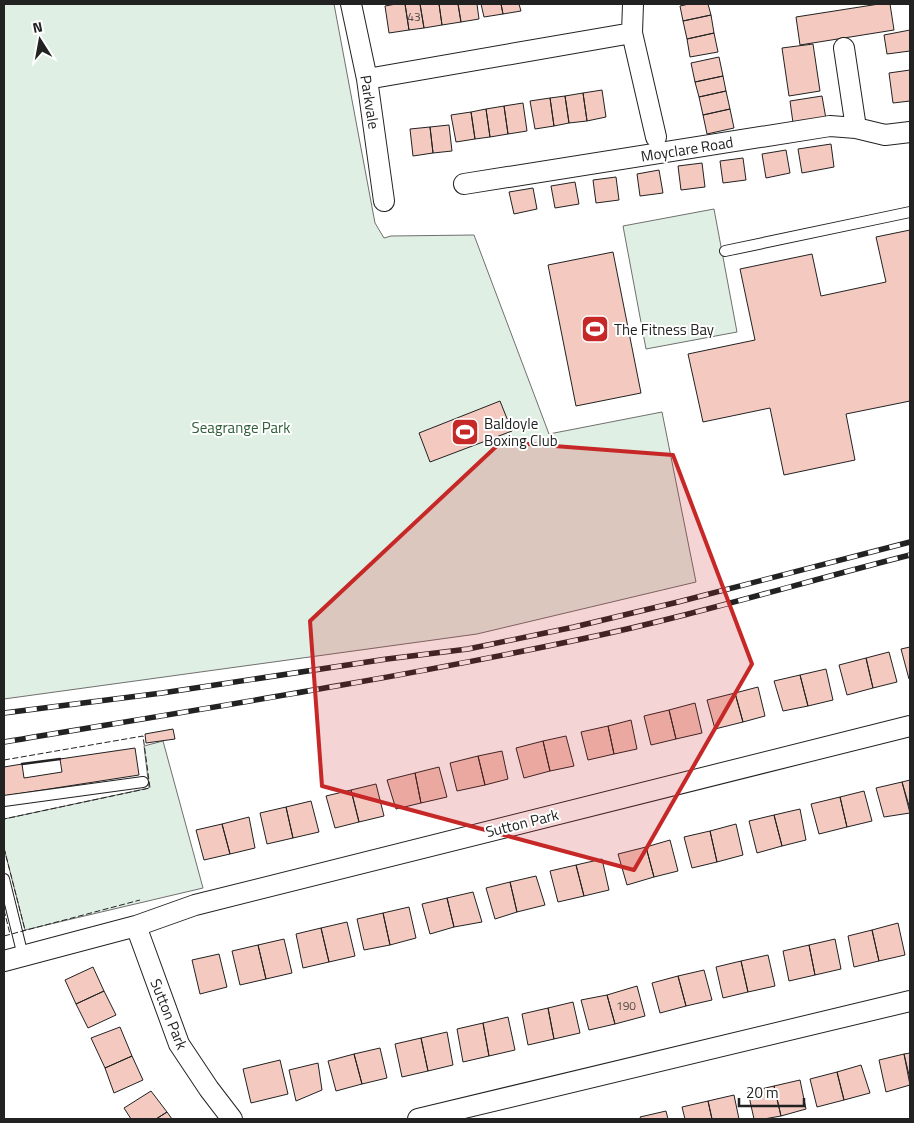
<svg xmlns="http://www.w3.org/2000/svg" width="914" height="1123" viewBox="0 0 914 1123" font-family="'Titillium Web',sans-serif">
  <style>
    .green { fill: #e0efe3; stroke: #6f6f6f }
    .building { fill: #f3c9c0; stroke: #222 }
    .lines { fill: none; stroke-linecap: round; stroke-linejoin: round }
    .lane-casing { stroke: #222; stroke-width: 12 }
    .street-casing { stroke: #222; stroke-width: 22 }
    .lane { stroke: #fff; stroke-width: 10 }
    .street { stroke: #fff; stroke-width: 20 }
    .rail-casing { stroke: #222; stroke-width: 5.5 }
    .rail { stroke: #fff; stroke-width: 4; stroke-dasharray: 11; stroke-linecap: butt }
    .fence { stroke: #222; stroke-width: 1; stroke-dasharray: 6 2.5; stroke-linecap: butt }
    .wall { stroke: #222; stroke-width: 2.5 }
    .marked { fill: #c62828; fill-opacity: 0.2; stroke: #c62828; stroke-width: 4; stroke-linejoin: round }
    .labels { text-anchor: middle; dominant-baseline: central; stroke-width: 4; stroke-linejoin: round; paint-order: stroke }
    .number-label { font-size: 12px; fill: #564c4a }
    .street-label { font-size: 15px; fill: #222; stroke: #fff }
    .poi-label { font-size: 15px; fill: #222; stroke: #fff; text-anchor: start }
    .park-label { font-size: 15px; fill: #2f5e38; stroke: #fff }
  </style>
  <rect width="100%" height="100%" fill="#fff"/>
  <path class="green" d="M4,4H334L375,223L384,238L391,236L474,235L549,434L662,412L696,582L477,634L4,699Z
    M714,209L737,332L646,349L623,226Z
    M163,741L203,888L25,930L4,848V819L149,788L144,746Z"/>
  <path class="building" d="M396,4H405L409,30L389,33L385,6Z
    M405,4H420L424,28L409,30Z
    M420,4H439L442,25L424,28Z
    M439,4H458L461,22L442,25Z
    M458,4H477L479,19L461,22Z
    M481,4H501L503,14L484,17Z
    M501,4H519L521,11L503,14Z
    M689,4H708L711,15L683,21L680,6Z
    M879,4H890L894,30L800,45L796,17Z
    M711,15L714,33L687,39L683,21Z
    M910,30V51L887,54L884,35Z
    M714,33L718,52L690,57L687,39Z
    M813,44L820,91L789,96L782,48Z
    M719,57L723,76L695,82L691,63Z
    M910,70V101L893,103L889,73Z
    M723,76L726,91L699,97L695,82Z
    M602,90L606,117L587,121L583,93Z
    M726,91L730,109L703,115L699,97Z
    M583,93L587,121L569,123L565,96Z
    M565,96L569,123L554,126L550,98Z
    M822,96L826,119L793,123L790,101Z
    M550,98L554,126L535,129L530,101Z
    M523,103L527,131L508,134L504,106Z
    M504,106L508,134L490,137L486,109Z
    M486,109L490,137L475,139L471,112Z
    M730,109L734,128L707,134L703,115Z
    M471,112L475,139L456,142L451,115Z
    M449,125L452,151L433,153L430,127Z
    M430,127L433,153L413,156L410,129Z
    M831,144L834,167L802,173L798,149Z
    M786,150L790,173L766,178L762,154Z
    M743,158L746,180L723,183L720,161Z
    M702,163L705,187L681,190L678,166Z
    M659,170L663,193L640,196L637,174Z
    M616,177L619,200L596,203L593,180Z
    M575,182L579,204L555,208L551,186Z
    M533,188L537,209L514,214L509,192Z
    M910,230V401L846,414L855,460L784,475L770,408L703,422L688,354L755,340L740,269L812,254L821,296L886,282L876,237Z
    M613,252L641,393L576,406L548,265Z
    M500,401L512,431L430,462L419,433Z
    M910,647V679H909L901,649Z
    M889,652L897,682L873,688L866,658Z
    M866,658L873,688L847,695L839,665Z
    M826,669L833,700L808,706L800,675Z
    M800,675L808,706L783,711L774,681Z
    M758,687L765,716L743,722L735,693Z
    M735,693L743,722L715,729L707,700Z
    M695,703L702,733L676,739L669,710Z
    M669,710L676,739L651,745L644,716Z
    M631,720L637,749L614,754L608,726Z
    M608,726L614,754L588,760L581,732Z
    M173,729L175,739L146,743L145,734Z
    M566,736L574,766L550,771L543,741Z
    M543,741L550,771L524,778L516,748Z
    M135,748L139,775L4,796V767L22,764L24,778L62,772L60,759Z
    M502,751L508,779L485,785L478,756Z
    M478,756L485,785L457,791L450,763Z
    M439,767L447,797L421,803L415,773Z
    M415,773L421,803L396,809L387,780Z
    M910,780V809L902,782Z
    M902,782L910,813L884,817L876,788Z
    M376,784L384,816L359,822L351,790Z
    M351,790L359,822L335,828L326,796Z
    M864,791L872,821L847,827L840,797Z
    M840,797L847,827L819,834L811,804Z
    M311,801L319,832L293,838L286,807Z
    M286,807L293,838L267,844L260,813Z
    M800,809L806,840L782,846L774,815Z
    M774,815L782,846L757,853L749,821Z
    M249,817L255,848L230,854L222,824Z
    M222,824L230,854L204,860L196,830Z
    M736,824L743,855L717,862L710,831Z
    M710,831L717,862L692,868L684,837Z
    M670,840L678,871L654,877L646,847Z
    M646,847L654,877L627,885L618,854Z
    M602,859L609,890L584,896L576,865Z
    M576,865L584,896L558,902L550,871Z
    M536,876L545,905L517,912L510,882Z
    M510,882L517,912L495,919L486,888Z
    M473,892L482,922L454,927L447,898Z
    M447,898L454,927L430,934L422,904Z
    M409,907L416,938L390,945L383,913Z
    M383,913L390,945L364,950L357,919Z
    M347,922L355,956L329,962L321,928Z
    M898,923L905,955L879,961L872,930Z
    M321,928L329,962L303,968L296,934Z
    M872,930L879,961L854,967L848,936Z
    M284,939L292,973L266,979L258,945Z
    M835,939L841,969L815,975L809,945Z
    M258,945L266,979L240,985L232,951Z
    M809,945L815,975L789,981L783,951Z
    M219,954L227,987L200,994L192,960Z
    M768,955L775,986L748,992L741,961Z
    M741,961L748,992L723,998L716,967Z
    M93,967L104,991L76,1004L65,980Z
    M704,970L712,1000L686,1006L678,976Z
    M678,976L686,1006L660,1013L652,983Z
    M637,986L645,1016L615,1024L607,995Z
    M104,991L116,1015L88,1028L76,1004Z
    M607,995L615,1024L589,1030L581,1000Z
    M573,1002L580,1033L554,1039L548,1008Z
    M548,1008L554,1039L528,1045L522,1014Z
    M508,1017L515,1050L489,1056L483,1023Z
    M483,1023L489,1056L463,1062L457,1029Z
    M120,1027L132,1056L105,1068L91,1038Z
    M447,1032L453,1065L428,1071L421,1038Z
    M421,1038L428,1071L402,1077L395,1044Z
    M380,1048L387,1078L362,1084L354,1054Z
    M910,1053V1079L904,1054Z
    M354,1054L362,1084L336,1091L328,1061Z
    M904,1054L910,1085L886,1092L879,1060Z
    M132,1056L143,1080L114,1093L105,1068Z
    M280,1060L288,1094L251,1103L243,1069Z
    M318,1063L322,1090L296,1101L289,1070Z
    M861,1065L870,1093L844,1100L837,1072Z
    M837,1072L844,1100L817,1107L810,1079Z
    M800,1080L806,1109L781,1116L774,1086Z
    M774,1086L781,1116L764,1119H754L748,1092Z
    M151,1091L167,1112L156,1119H131L124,1108Z
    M734,1095L739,1119H712L708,1101Z
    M708,1101L712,1119H685L682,1107Z
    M666,1111L668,1119H641L640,1117Z
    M167,1112L172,1119H156Z"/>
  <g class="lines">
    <g class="lane-casing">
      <path id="lane" d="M725,251L910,212
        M4,801L143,782
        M4,879L23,956"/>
    </g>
    <g class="street-casing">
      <path id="street" d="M351,4L367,79L384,201
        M633,4L632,33L656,137
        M844,48L856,128
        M367,79L632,33
        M464,184L830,126L856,128L885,135L910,132
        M136,926L179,1044L209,1089L232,1119
        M4,961L136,926L195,905L910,726
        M418,1119L910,1001"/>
    </g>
    <use href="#lane" class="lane"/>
    <use href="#street" class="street"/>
    <g class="rail-casing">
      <path id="rail" d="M4,713L162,693L387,659L468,649L574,627L678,602L910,542
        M4,742C195,710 387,680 577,640C689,617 799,583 910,555"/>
    </g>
    <use href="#rail" class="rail"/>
    <path class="fence" d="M4,760L143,736L150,788L4,819
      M22,764L60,759
      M4,848L25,930L23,931
      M4,910L10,934
      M4,936L140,900"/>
    <path class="wall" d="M22,764L60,759"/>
  </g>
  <path class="marked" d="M501,442L673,455L752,664L634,870L322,786L310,621Z"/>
  <defs>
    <g id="stadium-square" transform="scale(1.4375)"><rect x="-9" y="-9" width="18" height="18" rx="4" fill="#c62828" stroke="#fff"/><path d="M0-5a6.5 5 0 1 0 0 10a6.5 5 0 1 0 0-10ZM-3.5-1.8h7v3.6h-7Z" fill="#fff"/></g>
  </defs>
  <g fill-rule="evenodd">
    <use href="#stadium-square" x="595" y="329"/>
    <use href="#stadium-square" x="465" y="432"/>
  </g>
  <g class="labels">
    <g class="number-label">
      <text x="414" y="16">43</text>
      <text x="626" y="1005">190</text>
    </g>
    <g class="street-label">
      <text transform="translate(370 102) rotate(81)">Parkvale</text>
      <text transform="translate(687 149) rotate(-9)">Moyclare Road</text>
      <text transform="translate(522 823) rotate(-14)">Sutton Park</text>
      <text transform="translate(169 1014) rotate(68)">Sutton Park</text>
    </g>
    <g class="poi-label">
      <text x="614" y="329">The Fitness Bay</text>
      <text x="484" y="423">Baldoyle<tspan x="484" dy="17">Boxing Club</tspan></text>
    </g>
    <g class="park-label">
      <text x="241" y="427">Seagrange Park</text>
    </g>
  </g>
  <rect width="914" height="1123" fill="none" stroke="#222222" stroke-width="10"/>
  <g transform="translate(40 40) rotate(349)" stroke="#ffffff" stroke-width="4" paint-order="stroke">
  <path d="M0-4L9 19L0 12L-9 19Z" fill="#222222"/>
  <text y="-8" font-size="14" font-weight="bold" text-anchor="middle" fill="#222222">N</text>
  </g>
  <path d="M739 1098v8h65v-8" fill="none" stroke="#222222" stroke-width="2.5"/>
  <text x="746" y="1098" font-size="15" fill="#222222" stroke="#ffffff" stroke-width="4" paint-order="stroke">20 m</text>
</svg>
